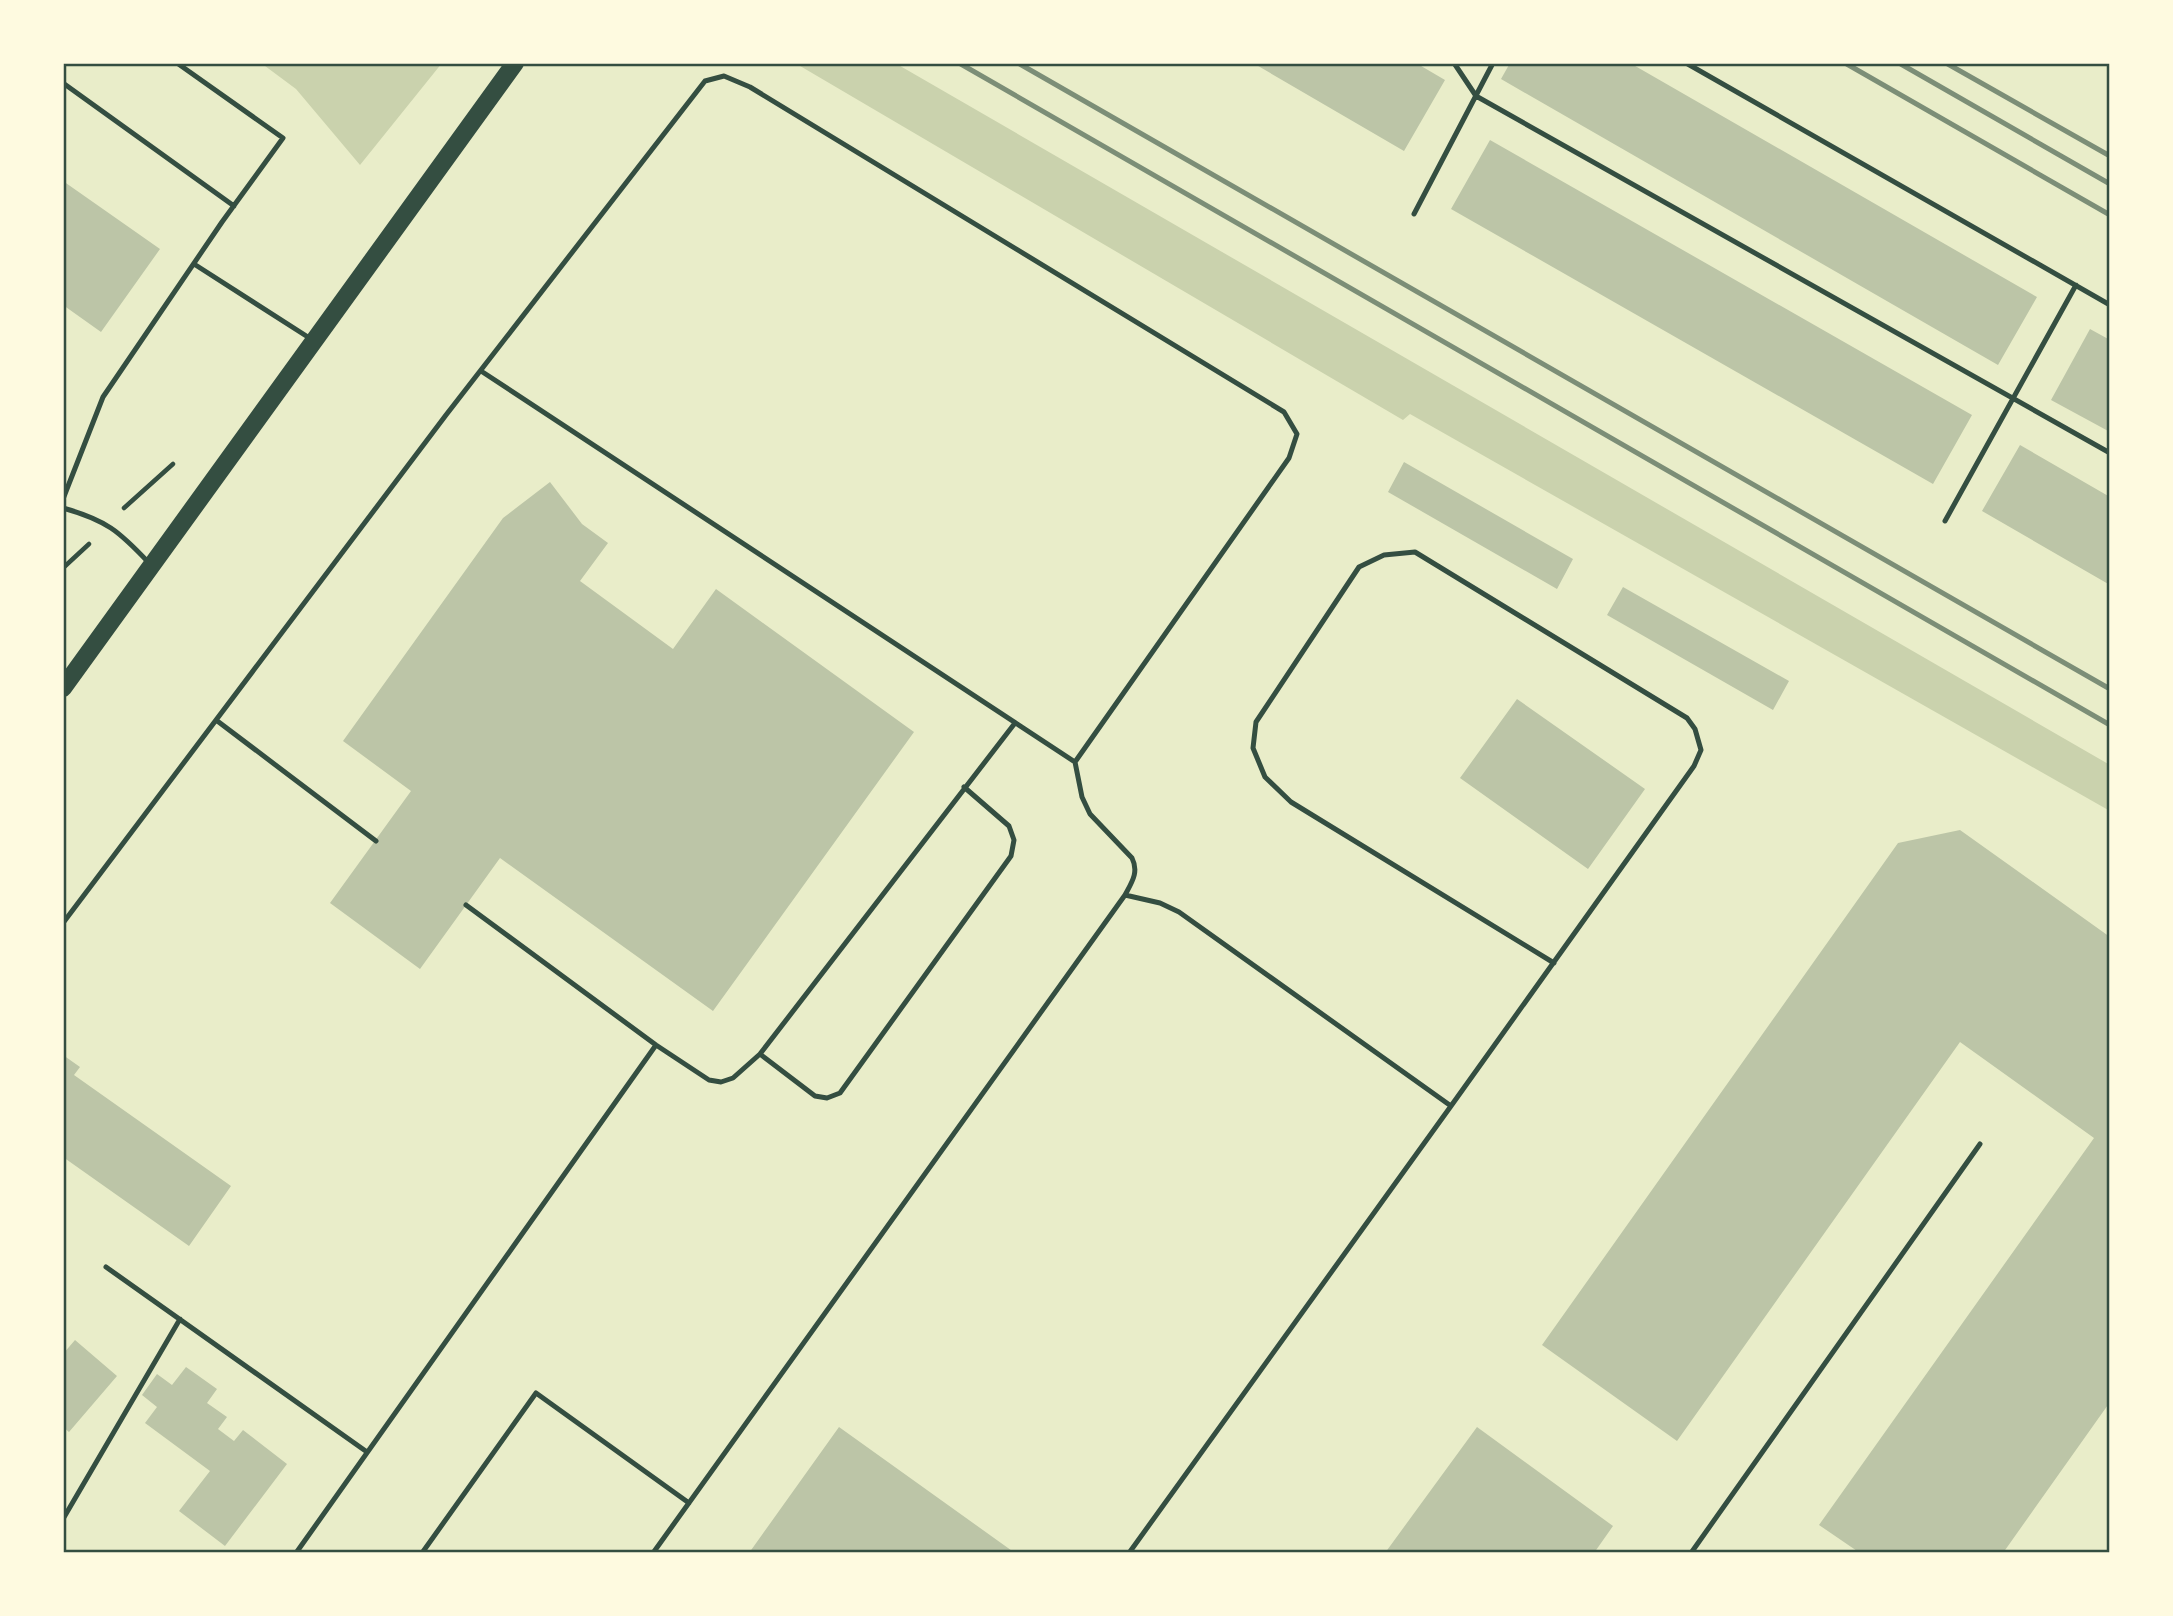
<svg xmlns="http://www.w3.org/2000/svg" width="2173" height="1616" viewBox="0 0 2173 1616" font-family="Bitter,serif">
  <style>
    .green { fill: #cad2ad }
    .building { fill: #bcc5a7 }
    .lines { fill: none; stroke-linecap: round; stroke-linejoin: round }
    .path { stroke: #344e41; stroke-width: 4.5 }
    .service { stroke: #344e41; stroke-width: 5 }
    .primary { stroke: #344e41; stroke-width: 18 }
    .rail { stroke: #7c8e77; stroke-width: 5 }
    .neatline { fill: none; stroke: #344e41; stroke-width: 2.5 }
  </style>
  <rect width="100%" height="100%" fill="#e9edc9"/>
  <path class="green" d="M261,63H442L360,165L296,89Z
    M795,63H895L2110,765V811L1410,414L1403,420Z"/>
  <path class="building" d="M1253,63H1416L1445,80L1404,151Z
    M1510,63H1630L2037,297L1998,365L1501,79Z
    M1490,140L1972,415L1933,484L1451,209Z
    M63,181L160,249L101,332L63,305Z
    M2090,329L2110,340V432L2051,400Z
    M2020,445L2110,497V585L1982,511Z
    M1404,462L1573,559L1557,589L1388,492Z
    M550,482L582,524L608,543L580,581L673,649L716,589L914,732L713,1011L500,858L420,969L330,903L411,791L343,741L503,518Z
    M1623,587L1789,681L1773,710L1607,615Z
    M1517,699L1645,789L1588,869L1460,778Z
    M1960,830L2110,937V1402L2003,1553H1860L1819,1525L2094,1138L1960,1042L1677,1441L1542,1345L1898,843Z
    M63,1055L80,1067L74,1075L231,1186L189,1246L63,1157Z
    M75,1340L117,1376L69,1432L63,1427V1354Z
    M186,1367L217,1389L207,1403L227,1417L218,1429L234,1441L243,1430L287,1464L225,1546L179,1511L210,1471L145,1423L157,1407L142,1395L157,1374L172,1385Z
    M839,1427L1015,1553H749Z
    M1477,1427L1613,1526L1594,1553H1385Z"/>
  <g class="lines">
    <path class="path" d="M124,508L173,464
      M63,568L89,544"/>
    <path class="service" d="M1454,63L1476,96L2110,453
      M1686,63L2110,305
      M63,83L234,206
      M1414,214L1493,63
      M194,264L311,339
      M63,499L103,397L222,222L283,138L177,63
      M63,508C106,520 119,531 149,563
      M1945,521L2076,285
      M216,720L376,841
      M1075,762L1082,797L1090,814L1132,858C1139,872 1132,882 1125,895L1160,903L1179,912L1451,1106L1129,1553
      M466,905L656,1045L709,1080L721,1082L733,1078L760,1054L1015,723
      M63,923L446,415L705,81L724,76L750,87L1284,412L1297,434L1289,458L1075,762L481,371
      M760,1054L815,1096L827,1098L840,1093L1011,856L1014,840L1009,826L964,787
      M1451,1106L1694,766L1701,750L1695,729L1687,718L1415,552L1384,555L1359,567L1256,722L1253,748L1265,777L1291,802L1554,963
      M106,1267L367,1452
      M63,1519L180,1319
      M296,1553L656,1045
      M422,1553L536,1393L689,1503
      M653,1553L1125,895
      M1691,1553L1980,1144"/>
    <path class="primary" d="M63,688L515,63"/>
    <path class="rail" d="M959,63L2110,725
      M1018,63L2110,689
      M1845,63L2110,215
      M1899,63L2110,184
      M1946,63L2110,156"/>
  </g>
  <rect width="2173" height="1616" fill="none" stroke="#fefae0" stroke-width="130"/>
  <rect x="65" y="65" width="2043" height="1486" class="neatline"/>
</svg>
